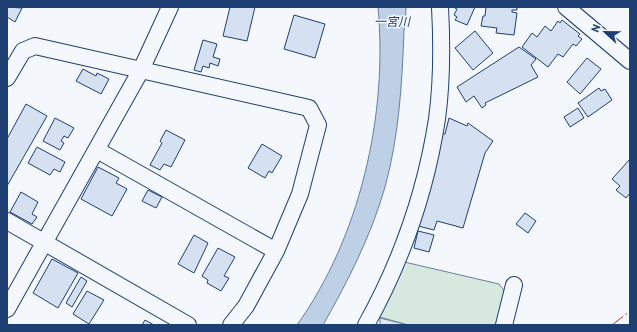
<svg xmlns="http://www.w3.org/2000/svg" width="637" height="332" viewBox="0 0 637 332" font-family="'PT Sans','Noto Sans JP',sans-serif">
  <style>
    .green { fill: #d7e8df; stroke: #687fa3 }
    .parking { fill: #e3e8f0; stroke: #687fa3 }
    .water { fill: #bed0e5; stroke: #687fa3 }
    .building { fill: #d5e0f0; stroke: #1d3f73 }
    .lines { fill: none; stroke-linecap: round; stroke-linejoin: round }
    .street-casing { stroke: #1d3f73; stroke-width: 18 }
    .street { stroke: #f4f7fb; stroke-width: 16 }
    .power { stroke: #c62828; stroke-width: 1; stroke-dasharray: 14 3 2 3; stroke-linecap: butt }
    .labels { text-anchor: middle; dominant-baseline: central; stroke-width: 3; stroke-linejoin: round; paint-order: stroke }
    .water-label { font-size: 12px; font-style: italic; fill: #1d3f73; stroke: #f4f7fb }
  </style>
  <rect width="100%" height="100%" fill="#f4f7fb"/>
  <path class="green" d="M400,261L499,284L506,293L497,325H408L376,316Z"/>
  <path class="parking" d="M380,318L408,325H380Z"/>
  <path class="water" d="M378,7H406C406,15 405,23 404,31C402,84 399,136 385,187C371,236 348,281 323,325H297C360,237 388,115 378,7Z"/>
  <path class="building" d="M7,7L22,8L15,22L7,17Z
    M230,7H255L247,41L223,36Z
    M453,7H475L467,25L455,20L457,17L454,15L457,9Z
    M486,7H517V10H512V12L517,13L514,35L496,33L497,28L481,26L483,16H485Z
    M294,15L325,24L315,58L284,49Z
    M562,20L580,34L578,36L582,39L576,46L573,44L563,57L558,54L548,67L522,47L532,33L537,37L545,26L551,31L558,21L560,23Z
    M475,31L493,53L473,70L455,48Z
    M203,40L217,44L213,57L220,59L218,66L210,63L209,68L203,66L201,72L194,70Z
    M519,47L536,59L531,65L538,77L485,103L486,105L482,108L474,96L466,102L457,87Z
    M587,58L601,69L580,94L567,82Z
    M83,69L96,76L97,73L109,79L101,94L76,81Z
    M599,88L601,91L605,89L612,100L588,117L578,103Z
    M26,104L47,116L7,186V139Z
    M578,108L584,118L570,127L564,117Z
    M55,118L74,128L68,138L64,136L61,141L64,143L60,150L43,141Z
    M449,118L467,126L468,123L493,141L485,153L463,228L437,221L434,230L418,226L442,134H445Z
    M166,130L185,140L171,167L164,164L160,170L150,165L162,143L160,141Z
    M262,144L282,156L272,173L269,171L265,178L248,168Z
    M37,147L65,162L60,172L54,169L50,175L28,163Z
    M630,159V193L626,198L616,190L620,186L612,179Z
    M98,167L119,178L116,183L127,189L112,216L81,199Z
    M148,190L162,197L156,208L142,201Z
    M21,192L38,202L32,214L37,217L32,224L10,212Z
    M525,213L536,221L528,233L516,224Z
    M418,231L434,235L429,252L414,248Z
    M194,235L208,243L194,273L178,264Z
    M218,248L235,257L224,276L229,278L221,291L207,283L208,280L202,276Z
    M52,259L78,273L58,308L33,293Z
    M81,277L87,281L72,307L66,303Z
    M87,291L104,300L89,324L73,314Z
    M145,320L154,325H142Z"/>
  <g class="lines">
    <g class="street-casing">
      <path id="street" d="M566,7L630,61
        M7,78L23,51L35,46L309,108L318,125L300,194L276,251L246,306L231,325
        M97,150L276,251
        M7,221L188,325
        M7,309L141,70L170,7
        M366,325C401,262 426,190 437,119C442,82 442,44 440,7
        M504,325L514,285"/>
    </g>
    <use href="#street" class="street"/>
    <path class="power" d="M612,325L630,311"/>
  </g>
  <g class="labels">
    <g class="water-label">
      <text x="392" y="21">一宮川</text>
    </g>
  </g>
  <rect width="637" height="332" fill="none" stroke="#1d3f73" stroke-width="16"/>
  <g transform="translate(605 32) rotate(292)" stroke="#f4f7fb" stroke-width="3" paint-order="stroke">
  <path d="M0-3L7 15L0 10L-7 15Z" fill="#1d3f73"/>
  <text y="-6" font-size="11" font-weight="bold" text-anchor="middle" fill="#1d3f73">N</text>
  </g>
</svg>
